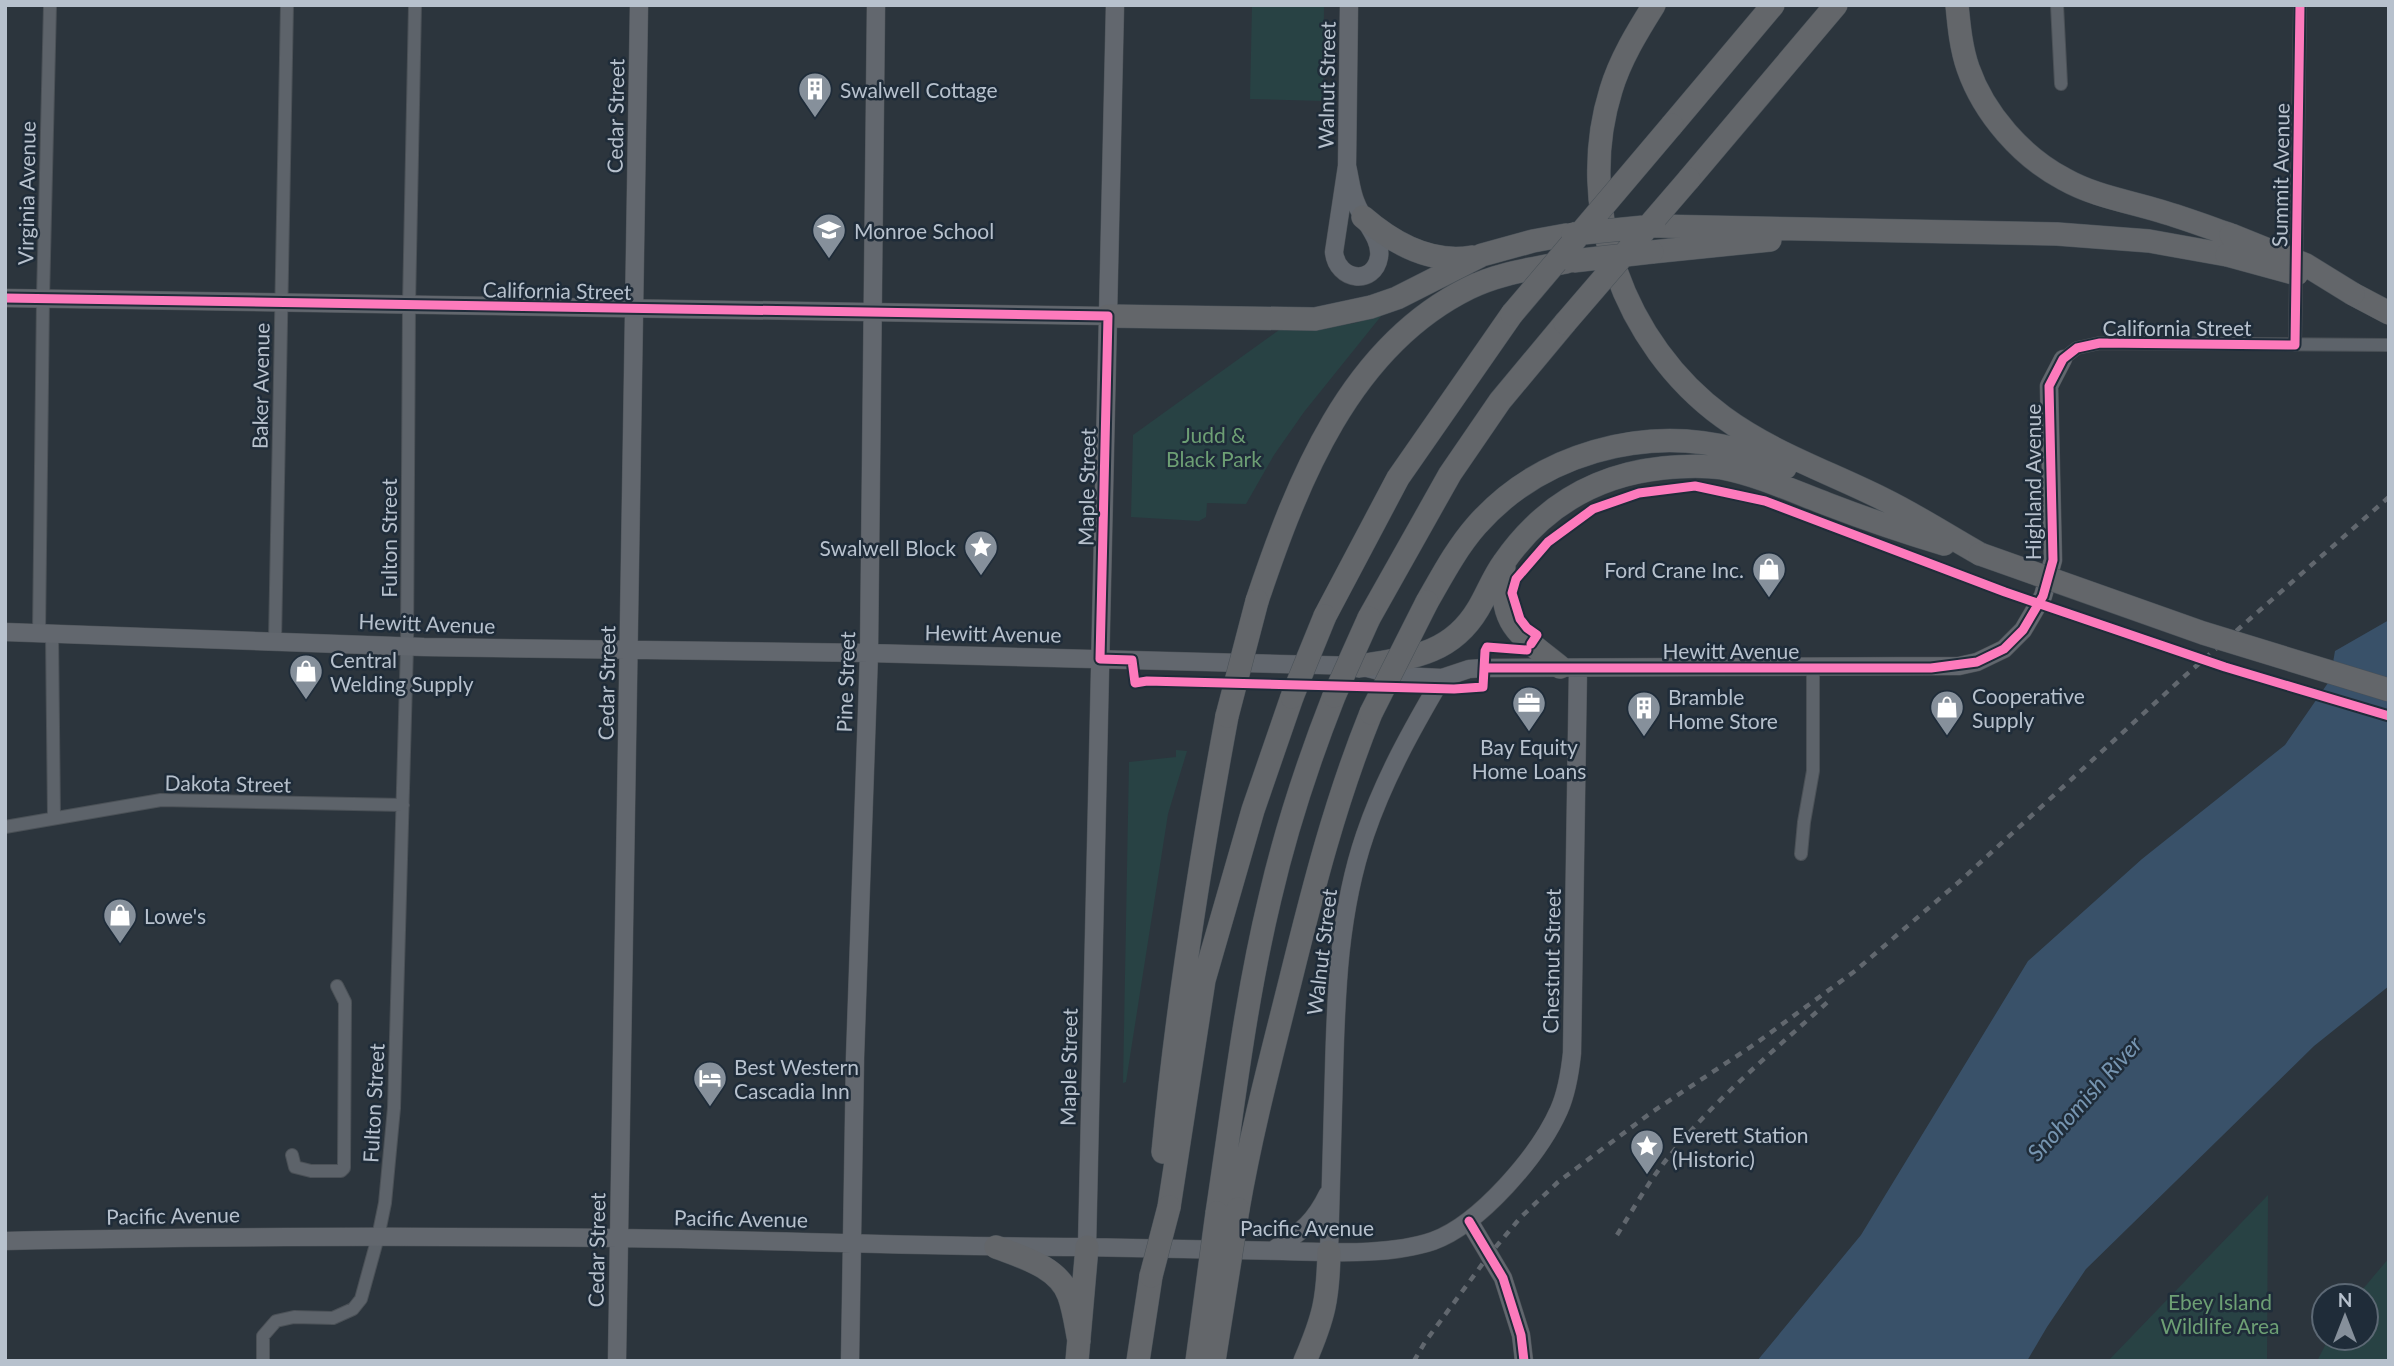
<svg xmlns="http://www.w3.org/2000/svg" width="2394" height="1366" viewBox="0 0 2394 1366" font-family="Lato,sans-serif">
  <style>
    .green { fill: #284244 }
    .water { fill: #395169 }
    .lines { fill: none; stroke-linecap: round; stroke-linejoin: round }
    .street-casing { stroke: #4b5157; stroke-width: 14 }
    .secondary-casing { stroke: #4b5157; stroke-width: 19 }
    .highway-casing { stroke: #495158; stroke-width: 24 }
    .street { stroke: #5d636a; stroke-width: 12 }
    .secondary { stroke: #62676e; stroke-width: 18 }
    .highway { stroke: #63666a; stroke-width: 23 }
    .rail { stroke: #61676e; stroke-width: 4.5; stroke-dasharray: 7 7; stroke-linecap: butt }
    .highway-bridge-casing { stroke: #495158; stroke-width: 24; stroke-linecap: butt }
    .highway-bridge { stroke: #63666a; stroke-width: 23 }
    .cycleway-casing { stroke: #1f2c39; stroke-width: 13 }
    .cycleway { stroke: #fd7abc; stroke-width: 9 }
    .labels { text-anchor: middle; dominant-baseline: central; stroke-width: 5; stroke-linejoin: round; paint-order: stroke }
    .street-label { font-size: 21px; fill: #b7c1cd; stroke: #1f2c39 }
    .poi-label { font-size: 21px; fill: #b7c1cd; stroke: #1f2c39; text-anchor: start }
    .park-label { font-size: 21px; fill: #6d9f74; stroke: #1f2c39 }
    .water-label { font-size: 23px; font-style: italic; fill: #7695b1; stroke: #1f2c39 }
  </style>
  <rect width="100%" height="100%" fill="#2c353d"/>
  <path class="green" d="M1252,5H1324L1323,101L1250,99Z
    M1382,315L1304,412L1274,455L1246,504L1207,503L1206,517L1199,521L1131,517L1133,435L1279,330L1316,329L1355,323Z
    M1176,750L1187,751L1168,814L1126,1082L1123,1083L1129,762L1176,757Z
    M2268,1195L2267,1361H2108Z
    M2389,1258V1361H2317L2329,1338H2366V1296H2357Z"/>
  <path class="water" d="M2389,620V986L2314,1046L2086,1269L2047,1327L2027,1361H1757L1861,1235L2028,961L2142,859L2285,745L2330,680L2335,651Z"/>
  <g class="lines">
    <g class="street-casing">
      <path id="street" d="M2057,5L2061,84
        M2295,345L2300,5
        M2063,359L2077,348L2100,343L2389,345
        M39,634L43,299L50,5
        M52,634L54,818
        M275,641L287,5
        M5,827L161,800L403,805
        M1801,854L1804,822L1813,771V667
        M292,1155L295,1167L311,1171H341L344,1168L345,1002L337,986
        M263,1361V1336L276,1321L294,1317L333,1318L353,1309L361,1299L378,1237L385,1203L394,1108L407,646L409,305L415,5"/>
    </g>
    <g class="secondary-casing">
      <path id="secondary" d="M1347,166C1350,178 1351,192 1356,203C1362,220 1382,238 1379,257C1374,286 1337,281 1334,252L1347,166L1349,5
        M5,298L1108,316
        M5,632L424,647L869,653L1359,666L1400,676L1442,678L1469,669L1484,668L1959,666L1977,662L2004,649L2023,630L2043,596L2053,560L2049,386L2063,359
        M1469,1221L1503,1278L1521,1335L1524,1361
        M5,1241C210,1236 414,1236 619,1238C773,1240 927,1247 1081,1247C1148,1248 1215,1250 1283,1251C1329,1252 1389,1256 1433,1241C1480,1224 1539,1155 1559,1110C1567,1092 1570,1072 1572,1053L1578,668
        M1087,1247L1115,5
        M1272,1251C1300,1232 1313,1225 1328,1194
        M1329,1252C1331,1192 1332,1131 1334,1071C1336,992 1339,911 1365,835C1384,779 1412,729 1442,678
        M617,1361L639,5
        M850,1361L855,1058L869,653L876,5"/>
    </g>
    <g class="highway-casing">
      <path id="highway" d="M1654,5C1637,32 1620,60 1611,90C1574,208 1624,345 1723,417C1772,453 1829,472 1883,499C1916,515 1948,536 1980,554
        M1957,5C1959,26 1961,48 1968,68C1984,114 2022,157 2064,179C2094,196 2127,201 2160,211C2184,218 2208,227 2231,235
        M1672,125L1773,5
        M1689,179L1836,5
        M1363,217C1393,243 1431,264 1472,257
        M1657,226L2057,234L2149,241L2227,255
        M1652,252L1770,240
        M2353,294L2389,313
        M1108,316L1315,319L1371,307L1397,298L1482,255L1533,241L1566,235
        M1504,564C1500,626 1514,630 1560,667
        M1257,601C1297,482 1349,347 1469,288C1499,273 1533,269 1566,262
        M1427,602C1442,576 1456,549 1476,526C1539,454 1643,425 1735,449C1752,454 1769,461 1785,468
        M1325,616L1398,478L1512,314
        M1369,618L1450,474L1500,401L1565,323
        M1359,666C1408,658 1450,656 1478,609C1487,594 1493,577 1504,562C1543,506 1596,475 1663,468C1683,466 1702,465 1722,468C1758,475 1793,491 1827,504C1866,519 1904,532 1944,544
        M1163,1152C1177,1005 1200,861 1227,716
        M1169,1207L1204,980L1253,810L1292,697
        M1238,1209C1251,1133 1271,1058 1290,982C1313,889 1335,802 1371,713
        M1217,1213C1233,1108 1245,1001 1270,898C1286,829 1308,762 1334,696
        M996,1247C1022,1257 1059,1267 1069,1296C1074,1310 1076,1326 1079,1341
        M1077,1361L1087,1247
        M1138,1361L1151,1276
        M1305,1361C1324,1317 1328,1299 1329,1252"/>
    </g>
    <use href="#street" class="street"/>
    <use href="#secondary" class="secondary"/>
    <use href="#highway" class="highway"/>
    <path class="rail" d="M1617,1235C1634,1208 1650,1179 1671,1154C1718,1096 1776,1049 1831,999
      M1414,1361L1425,1342L1489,1255L1521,1217L1558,1182L1652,1112L1755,1044L1855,971L1960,881L2178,682L2389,497"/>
    <g class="highway-bridge-casing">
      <path id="highway-bridge" d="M1573,234L1654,226
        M2231,235L2306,265L2353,294
        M2227,255L2297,274
        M1573,261L1652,252
        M1512,314L1672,125
        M1565,323L1689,179
        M1980,554L2203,633L2389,690
        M1334,696L1369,618
        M1292,697L1325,616
        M1371,713L1427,602
        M1227,716L1257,601
        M1151,1276L1169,1207
        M1197,1361L1217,1213
        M1214,1361L1238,1209"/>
    </g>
    <use href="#highway-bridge" class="highway-bridge"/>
    <g class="cycleway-casing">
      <path id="cycleway" d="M5,298L1108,316L1100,659L1132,660L1135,683L1147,681L1454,689L1483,687L1485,651L1487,647L1527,650
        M1531,644L1537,635L1527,628L1520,619L1512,593L1516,579L1548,542L1593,509L1639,493L1695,486L1765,501L2005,592L2225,667L2389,716
        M1484,668H1931L1977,662L2004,649L2023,630L2043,596L2053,560L2049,386L2063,359L2077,348L2100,343L2295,345L2300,5
        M1469,1221L1503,1278L1521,1335L1524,1361"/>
    </g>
    <use href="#cycleway" class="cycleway"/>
  </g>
  <defs>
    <g id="building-pin" transform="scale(1.75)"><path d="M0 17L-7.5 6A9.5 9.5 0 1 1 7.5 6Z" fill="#86909b" stroke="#1f2c39"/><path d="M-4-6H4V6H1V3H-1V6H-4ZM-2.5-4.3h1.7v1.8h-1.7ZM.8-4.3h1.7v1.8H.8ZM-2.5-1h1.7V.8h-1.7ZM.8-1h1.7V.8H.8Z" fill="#fff"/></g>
    <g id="school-pin" transform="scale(1.75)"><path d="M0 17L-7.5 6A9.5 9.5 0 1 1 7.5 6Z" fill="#86909b" stroke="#1f2c39"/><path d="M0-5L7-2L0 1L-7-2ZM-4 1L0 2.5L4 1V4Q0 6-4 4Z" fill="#fff"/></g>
    <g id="sight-pin" transform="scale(1.75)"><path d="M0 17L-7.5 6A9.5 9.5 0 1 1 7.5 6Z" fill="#86909b" stroke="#1f2c39"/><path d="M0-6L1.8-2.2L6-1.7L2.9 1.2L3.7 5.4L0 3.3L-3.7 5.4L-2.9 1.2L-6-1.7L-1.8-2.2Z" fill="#fff"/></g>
    <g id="shop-pin" transform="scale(1.75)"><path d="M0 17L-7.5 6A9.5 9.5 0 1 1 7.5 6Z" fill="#86909b" stroke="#1f2c39"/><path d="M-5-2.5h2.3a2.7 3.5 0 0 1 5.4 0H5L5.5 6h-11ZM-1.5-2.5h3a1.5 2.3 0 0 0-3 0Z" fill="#fff"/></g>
    <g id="office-pin" transform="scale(1.75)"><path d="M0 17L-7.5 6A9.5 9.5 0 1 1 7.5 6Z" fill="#86909b" stroke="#1f2c39"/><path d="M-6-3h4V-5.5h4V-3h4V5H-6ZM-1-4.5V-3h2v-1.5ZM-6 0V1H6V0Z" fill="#fff"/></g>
    <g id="hotel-pin" transform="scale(1.75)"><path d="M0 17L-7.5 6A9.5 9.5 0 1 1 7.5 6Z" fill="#86909b" stroke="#1f2c39"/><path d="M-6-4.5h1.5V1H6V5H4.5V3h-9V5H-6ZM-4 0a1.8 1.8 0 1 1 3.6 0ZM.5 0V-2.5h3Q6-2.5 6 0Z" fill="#fff"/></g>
  </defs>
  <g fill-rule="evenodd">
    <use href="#building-pin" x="815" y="89"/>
    <use href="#school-pin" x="829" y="230"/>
    <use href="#sight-pin" x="981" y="547"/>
    <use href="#shop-pin" x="1769" y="569"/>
    <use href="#shop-pin" x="306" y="671"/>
    <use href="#office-pin" x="1529" y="703"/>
    <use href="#shop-pin" x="1947" y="707"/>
    <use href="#building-pin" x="1644" y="708"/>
    <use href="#shop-pin" x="120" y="915"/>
    <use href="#hotel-pin" x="710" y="1078"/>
    <use href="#sight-pin" x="1647" y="1146"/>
  </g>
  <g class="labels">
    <g class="street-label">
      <text transform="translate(1326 85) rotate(-89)">Walnut Street</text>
      <text transform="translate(615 116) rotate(-89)">Cedar Street</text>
      <text transform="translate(2280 175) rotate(-89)">Summit Avenue</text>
      <text transform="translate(26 193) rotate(-89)">Virginia Avenue</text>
      <text transform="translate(557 290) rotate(1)">California Street</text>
      <text x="2177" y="327">California Street</text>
      <text transform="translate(260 386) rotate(-89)">Baker Avenue</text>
      <text transform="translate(2032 482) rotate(-90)">Highland Avenue</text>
      <text transform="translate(1086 487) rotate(-89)">Maple Street</text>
      <text transform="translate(388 538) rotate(-90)">Fulton Street</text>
      <text transform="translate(427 623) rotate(2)">Hewitt Avenue</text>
      <text transform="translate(993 633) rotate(1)">Hewitt Avenue</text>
      <text x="1731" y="650">Hewitt Avenue</text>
      <text transform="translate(845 682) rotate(-88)">Pine Street</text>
      <text transform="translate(606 683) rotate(-89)">Cedar Street</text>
      <text transform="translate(228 783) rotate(1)">Dakota Street</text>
      <text transform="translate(1321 952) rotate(-83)">Walnut Street</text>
      <text transform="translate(1551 961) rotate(-89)">Chestnut Street</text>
      <text transform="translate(1068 1067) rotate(-89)">Maple Street</text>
      <text transform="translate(373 1103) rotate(-87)">Fulton Street</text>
      <text transform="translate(173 1215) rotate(-1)">Pacific Avenue</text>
      <text transform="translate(741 1218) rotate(1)">Pacific Avenue</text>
      <text x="1307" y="1227">Pacific Avenue</text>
      <text transform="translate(596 1250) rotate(-89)">Cedar Street</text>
    </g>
    <g class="poi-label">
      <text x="840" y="89">Swalwell Cottage</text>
      <text x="854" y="230">Monroe School</text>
      <text x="956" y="547" text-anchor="end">Swalwell Block</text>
      <text x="1744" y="569" text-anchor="end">Ford Crane Inc.</text>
      <text x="330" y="659">Central<tspan x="330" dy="24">Welding Supply</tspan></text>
      <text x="1972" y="695">Cooperative<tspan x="1972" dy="24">Supply</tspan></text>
      <text x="1668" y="696">Bramble<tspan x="1668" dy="24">Home Store</tspan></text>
      <text x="1529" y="746" text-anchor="middle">Bay Equity<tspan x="1529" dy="24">Home Loans</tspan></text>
      <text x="144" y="915">Lowe's</text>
      <text x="734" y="1066">Best Western<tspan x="734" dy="24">Cascadia Inn</tspan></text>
      <text x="1672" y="1134">Everett Station<tspan x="1672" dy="24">(Historic)</tspan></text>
    </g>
    <g class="park-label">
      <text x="1214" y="434">Judd &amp;<tspan x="1214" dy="24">Black Park</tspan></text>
      <text x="2220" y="1301">Ebey Island<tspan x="2220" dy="24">Wildlife Area</tspan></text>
    </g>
    <g class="water-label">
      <text transform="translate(2084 1098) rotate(-48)">Snohomish River</text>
    </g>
  </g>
  <rect width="2394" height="1366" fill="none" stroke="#b7c1cd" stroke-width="14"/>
  <g transform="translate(2345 1317)"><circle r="33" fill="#1f2c39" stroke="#5c6874" stroke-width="2"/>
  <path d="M0-5L12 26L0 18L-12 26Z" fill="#86909b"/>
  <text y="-10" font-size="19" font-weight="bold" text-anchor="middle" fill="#b7c1cd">N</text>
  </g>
</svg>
